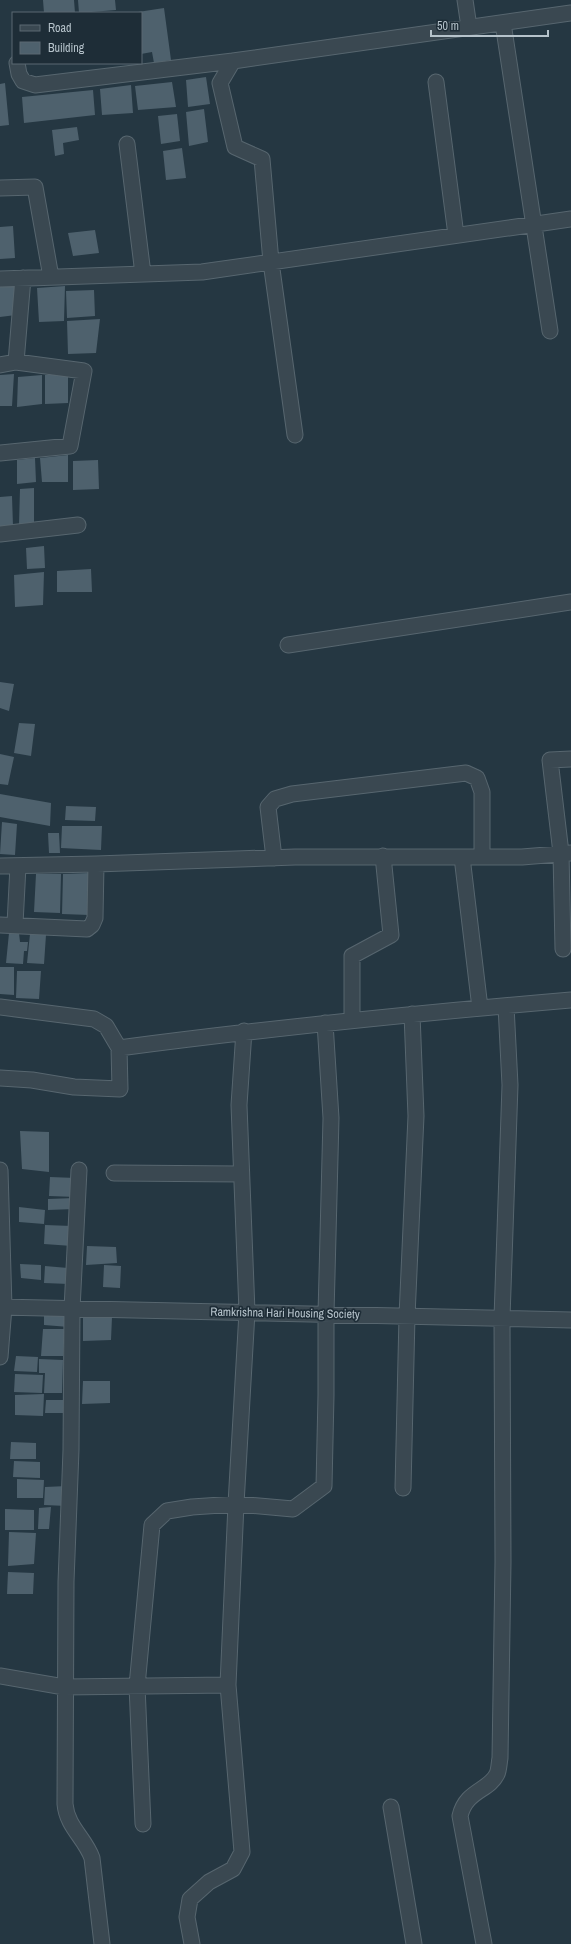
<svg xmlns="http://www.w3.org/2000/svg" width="571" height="1944" viewBox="0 0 571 1944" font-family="'Archivo Narrow',sans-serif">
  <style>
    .building { fill: #4e616d }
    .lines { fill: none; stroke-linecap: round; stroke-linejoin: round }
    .minor-casing { stroke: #57666f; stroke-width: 17 }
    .minor { stroke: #3a4851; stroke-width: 15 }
    .labels { text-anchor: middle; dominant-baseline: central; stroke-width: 3.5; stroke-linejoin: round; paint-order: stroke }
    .street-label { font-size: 12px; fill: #b6c3cb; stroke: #1e2d37 }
  </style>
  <rect width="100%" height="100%" fill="#253742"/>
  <path class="building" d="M43,0H74L75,13H44Z
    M78,0H115L116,10L79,13Z
    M164,8L171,60L154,63L152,52L141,54V13L138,12Z
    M206,77L210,104L188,107L186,80Z
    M172,82L176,107L138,110L135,86Z
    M5,83L9,125L0,126V84Z
    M131,85L133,113L102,115L100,89Z
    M93,90L95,115L24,123L22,97Z
    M204,109L208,142L189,146L186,112Z
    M177,114L180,141L161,144L158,116Z
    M77,127L79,140L63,143L64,154L55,156L52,130Z
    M182,148L186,178L166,180L163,151Z
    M13,226L15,258L0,259V227Z
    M95,230L99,253L73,256L68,233Z
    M14,284L16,315L0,317V285Z
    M65,286L64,321L39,322L37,288Z
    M94,290L95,316L67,318L66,291Z
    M100,319L96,353L68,354L67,321Z
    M68,373V403L45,404V375Z
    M14,374L12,406H0V375Z
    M42,375V404L17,407L18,377Z
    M68,455V482H42L40,458Z
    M35,458L36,482L17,484V460Z
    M98,460L99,489L73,490V461Z
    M34,488V524L19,525L20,489Z
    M12,496L13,526L0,528V497Z
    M44,546L45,568L27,569L26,548Z
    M91,569L92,592H57V571Z
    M44,572L43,605L15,607L14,575Z
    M0,682L14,684L9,711L0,708Z
    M19,723L35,724L31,756L14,753Z
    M0,754L14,757L8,785L0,784Z
    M0,794L51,803L50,826L0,817Z
    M66,806L96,807L95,821L65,820Z
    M2,822L17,824L15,855L0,854Z
    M62,826H102L101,850L61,848Z
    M48,833H59L60,853H49Z
    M90,873L89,915L62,914L63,874Z
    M36,874H61L60,913L34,912Z
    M9,933H19L20,942H28L27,951H24L23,964L6,963Z
    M30,934L46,935L44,964L27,963Z
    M0,967H14V995L0,994Z
    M17,971H41L39,999L16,998Z
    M20,1131L49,1132V1172L22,1169Z
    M50,1177L76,1178V1197L49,1196Z
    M75,1198L74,1209L48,1210V1199Z
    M19,1207L45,1210L44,1224L19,1222Z
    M45,1225L72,1226V1246L44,1244Z
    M87,1246L116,1247L117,1263L86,1265Z
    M20,1264L41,1265V1280L21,1278Z
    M104,1265L121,1266L120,1288L103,1287Z
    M45,1266L68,1268L69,1284L44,1283Z
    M44,1312L70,1313L69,1327L44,1325Z
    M83,1317H112L111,1340L83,1341Z
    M43,1329H65L63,1356H41Z
    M16,1356L38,1357L37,1372L14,1371Z
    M39,1359L63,1360L62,1393H44L45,1373H39Z
    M15,1374L43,1375L42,1393L14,1392Z
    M83,1381H110V1403L82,1404Z
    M44,1394L43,1416L15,1415V1395Z
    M46,1400H69L68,1413H45Z
    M11,1442L36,1443V1459H10Z
    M14,1461L40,1462V1478L13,1477Z
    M17,1479L44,1480L43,1498H17Z
    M67,1486V1506L44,1505L45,1487Z
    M51,1507L49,1529H38L39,1508Z
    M5,1509L34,1510V1530H5Z
    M9,1532L36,1533L34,1564L8,1566Z
    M8,1572L34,1573L33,1594H7Z"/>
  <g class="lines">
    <g class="minor-casing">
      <path id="minor" d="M465,0L469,27
        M503,23L550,331
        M17,63L19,74L23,81L35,85L233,61
        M436,82L456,235
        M127,144L143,274
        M0,188L35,187L51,277
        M0,279L202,272L571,219
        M0,365L16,362L23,278
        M295,435L271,262L262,159L235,147L220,83L233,61L571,13
        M0,453L70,446L84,371L16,362
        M0,534L78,525
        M288,645L571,602
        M462,857L480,1008
        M274,858L268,807L275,799L292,794L466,773L477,778L482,792V857
        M0,866L96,864L295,857H522L571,853
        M15,924L18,866
        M0,925L87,929L92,925L95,918L96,864
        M563,949L561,853L550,760L571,759
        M0,1007L94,1019L106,1026L119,1048
        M352,1020V956L391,935L383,856
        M0,1078L32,1080L74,1087L120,1089L119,1048C270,1028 420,1013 571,1000
        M0,1170L4,1307L0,1357
        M79,1170L72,1309L71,1450L66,1582L65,1804C67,1827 85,1838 92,1858L102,1944
        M114,1173L241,1174
        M0,1307L571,1320
        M403,1488L407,1316L416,1116L412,1014
        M0,1676L64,1687L228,1685
        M391,1807L414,1944
        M143,1824L137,1686L152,1525L167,1511L192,1507L236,1504L293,1509L324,1486L326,1395V1314L331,1118L325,1023
        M192,1944L187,1917L190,1899L209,1882L233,1869L242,1852L228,1685L236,1504L247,1312L239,1105L244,1031
        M484,1944L460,1816C466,1790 489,1791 497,1774C499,1770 499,1763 500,1758L503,1562L502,1318L510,1085L506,1006"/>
    </g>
    <use href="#minor" class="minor"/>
  </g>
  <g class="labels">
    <g class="street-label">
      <text transform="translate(285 1313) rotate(1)">Ramkrishna Hari Housing Society</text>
    </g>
  </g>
  <rect x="12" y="12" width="130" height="52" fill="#1e2d37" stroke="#5b6972"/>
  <rect x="20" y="25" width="20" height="6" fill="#3a4851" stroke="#5b6972"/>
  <text x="48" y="32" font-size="12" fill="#b6c3cb">Road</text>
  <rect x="20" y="42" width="20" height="12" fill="#4e616d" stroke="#5b6972"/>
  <text x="48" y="52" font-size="12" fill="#b6c3cb">Building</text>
  <path d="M431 30v6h117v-6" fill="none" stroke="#b6c3cb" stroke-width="2"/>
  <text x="437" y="30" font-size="12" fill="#b6c3cb" stroke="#1e2d37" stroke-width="3" paint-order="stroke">50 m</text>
</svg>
